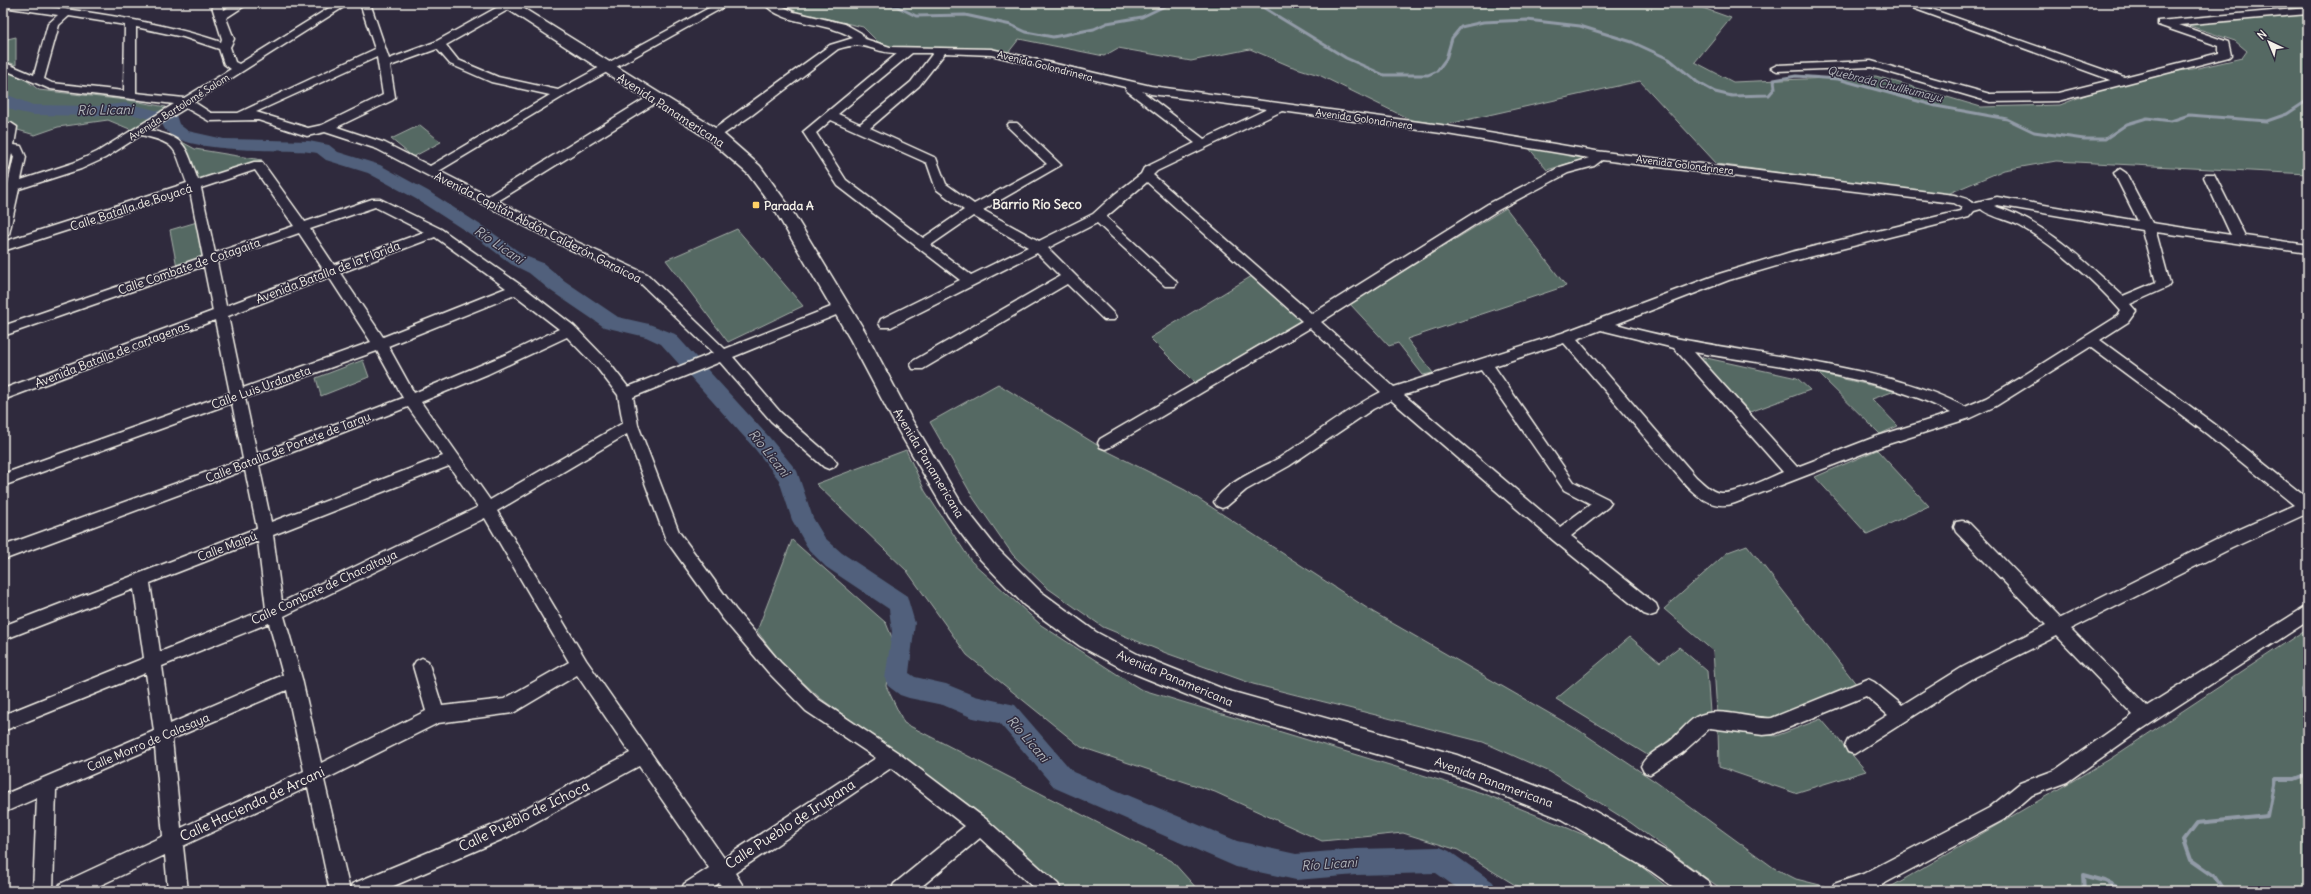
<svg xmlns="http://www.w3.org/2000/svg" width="2311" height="894" viewBox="0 0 2311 894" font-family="Delius,sans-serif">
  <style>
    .green { fill: #556963; stroke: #a4ada6 }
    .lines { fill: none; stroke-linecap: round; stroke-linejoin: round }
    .stream-far1 { stroke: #929ba7; stroke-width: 3 }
    .stream { stroke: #929ba7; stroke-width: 4 }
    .river { fill: #51617b; fill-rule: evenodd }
    .minor-casing { stroke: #f4f1e8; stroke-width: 3 }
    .major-casing { stroke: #f4f1e8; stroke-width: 3 }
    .minor { fill: #2f2a3d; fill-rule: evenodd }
    .major { fill: #2f2a3d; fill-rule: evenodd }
    .poi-dot { fill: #ffd166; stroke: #2f2a3d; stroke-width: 1.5 }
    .labels { text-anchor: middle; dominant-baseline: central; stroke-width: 3; stroke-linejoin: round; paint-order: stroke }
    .far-street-label { font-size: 10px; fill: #f4f1e8; stroke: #2f2a3d }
    .far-water-label { font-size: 11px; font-style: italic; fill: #b3b7bc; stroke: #2f2a3d }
    .street-label { font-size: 12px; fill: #f4f1e8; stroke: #2f2a3d }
    .poi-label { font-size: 12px; font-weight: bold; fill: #f4f1e8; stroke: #2f2a3d; text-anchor: start }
    .water-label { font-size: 13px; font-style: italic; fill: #b3b7bc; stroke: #2f2a3d }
    .neighbourhood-label { font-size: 13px; font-weight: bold; fill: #f4f1e8; stroke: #2f2a3d }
    .near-street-label { font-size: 14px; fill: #f4f1e8; stroke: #2f2a3d }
  </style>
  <rect width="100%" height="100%" fill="#2f2a3d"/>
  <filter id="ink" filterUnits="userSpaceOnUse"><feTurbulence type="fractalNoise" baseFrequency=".025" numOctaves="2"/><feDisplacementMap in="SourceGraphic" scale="8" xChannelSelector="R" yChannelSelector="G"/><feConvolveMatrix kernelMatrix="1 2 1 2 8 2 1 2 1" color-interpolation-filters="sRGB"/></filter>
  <g filter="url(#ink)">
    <path class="green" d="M781,3H1689L1731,18L1695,62L1733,82L1876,76L1981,107L2060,105L2088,94L2148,76L2198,68L2242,58L2247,51L2235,41L2181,23L2308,13V174L2056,161L2004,170L1945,195L1717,164L1640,81L1444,125L1411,120L1319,75L1290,66L1250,49L1191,61L1118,48L1104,56L1019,39L1008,53L979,49L892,47L878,42L863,27L797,12Z
      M16,37V65L3,60V40Z
      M3,70L22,77L39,90L134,101L166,107L132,130L108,120L58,127L35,135L4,126L5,116L3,111Z
      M420,125L441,142L413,157L391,139Z
      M182,142L195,149L262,160L199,181Z
      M1528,147L1587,155L1584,159L1547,170Z
      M1506,208L1566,286L1407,339L1433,373L1423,375L1398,343L1389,346L1350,304Z
      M197,222L205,258L177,267L170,230Z
      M737,229L803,306L728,342L666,260Z
      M1252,276L1301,320L1195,383L1150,338Z
      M1702,357L1797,378L1810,390L1750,412L1709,368Z
      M363,360L369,377L321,396L316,378Z
      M1818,373L1895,391L1872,399L1898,426L1880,434Z
      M998,384L1107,451L1185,490L1373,612L1580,731L1656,782L1774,868L1796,879L1824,886L1794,891H1724L1631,823L1550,772L1483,742L1253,684L1166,653L1103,627L1046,587L1013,555L974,499L930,422Z
      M906,450L925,491L971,561L1041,625L1140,689L1485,794L1621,850L1672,891H1525L1458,850L1403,833L1322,841L1215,792L1081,747L967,655L907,571L816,484Z
      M1877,450L1929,506L1867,534L1815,477Z
      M792,540L886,623L893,640L886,686L904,723L1172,861L1199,891H1066L980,813L820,698L779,660L757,631Z
      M1747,545L1857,685L1768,719L1717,713L1713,651L1664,609L1728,552Z
      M2308,628V891H1878L1894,885L2110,759Z
      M1630,637L1660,662L1679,647L1707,671L1710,712L1698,716L1649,756L1556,699Z
      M1821,719L1866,771L1795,793L1719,767L1718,729L1776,736Z"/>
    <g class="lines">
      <path class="stream-far1" d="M868,3L896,6L916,16L965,15L1011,25L1026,32L1053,37L1094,29L1107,23L1142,17L1171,3
        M1256,3L1346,58L1384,75H1428L1437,71L1446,59L1452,38L1461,27L1483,22L1527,20L1580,26L1632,42L1669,59L1697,82L1715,92L1732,96L1769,95L1775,88L1774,80L1796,76L1838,79L1936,106L2007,119L2034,132L2084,139H2105L2127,124L2147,118L2171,121L2189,115L2267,121L2287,114L2308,100"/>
      <path class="stream" d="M2308,683L2303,690L2308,717
        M2084,891L2083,875L2105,881L2124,891
        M2224,891L2214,876L2191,860L2184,840L2197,823L2268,816L2275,779H2295L2308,774"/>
      <path class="river" d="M3,93L33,105L97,106L126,103L176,115L179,124L188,131L224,139L309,141L329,145L338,152L380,165L428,191L493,233L525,256L543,263L565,281L618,317L649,324L675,334L769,437L797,471L813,518L825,538L842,553L907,596L915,623L909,673L915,677L946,684L975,696L1015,705L1073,772L1237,841L1296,854L1356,849L1440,847L1449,851L1493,882L1497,891H1461L1436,873L1356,875L1296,880L1236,867L1055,788L999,723L973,718L943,705L909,698L900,695L888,686L885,678L892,632L889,609L826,567L809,550L792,520L779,480L755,449L661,344L646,337L604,327L551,291L529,273L511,264L481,241L416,199L368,173L326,160L317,153C290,147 167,158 162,122L126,113L97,116L33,115L14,111L3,105Z"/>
      <g class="minor-casing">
        <path id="minor" d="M3,3C26,3 49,7 72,10C123,17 173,26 221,42L222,39L211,3H221L224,10L236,3H249L226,18L234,39L230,47L235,62L239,64L337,3H350L194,102L211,113H238L375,49L360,3H370L389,59L435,42L505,3H513V7L446,45L458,60L498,77L558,90L718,3H731L564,96L439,171L488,196L651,95H659L661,98L659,101L498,201L577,242L647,274L725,349L836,305H846L848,308L846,311L733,357L781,413L834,459L837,463L834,467L829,469L824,467L771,421L720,362L633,397L638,425L679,532L735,609L780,662L818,699L897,752L987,820L1058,884L1061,891H1037L980,838L916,891H891L894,884L965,826L891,768L735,873L746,891H725L719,883L708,891H681L684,884L709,868L639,766L510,836L382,891H330L308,787L183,846L188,891H168L165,855L88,891H57L60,884L163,836L155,747L56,790L53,891H33L37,798L3,813V795L154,731L146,673L3,731V715L144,658L134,589L3,640V626L257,528L245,470L3,560V546L243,459L232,403L3,486V474L230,393L215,320L3,400V389L213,311L204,266L3,336V326L203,257L190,191L3,251V242L187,183C174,149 180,144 141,135L105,158L81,169L19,189L9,234L3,238V205L6,193L3,194V186L8,184L14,157L12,153L9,169L3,173V125L11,123L17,127L14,145L21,146L26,157L21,180L73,163L97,152L174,104L50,89L3,69V62L34,75L48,24L58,15L3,7ZM69,16L125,25L124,91L52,83L44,79L59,25ZM136,27L183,37L219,49L224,64L231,69L184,98L136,93ZM437,49L450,64L491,82L550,95L430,166L385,143L337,127L393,100L395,97L390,66ZM377,57L383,95L322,125L308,128L256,112ZM186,108L209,121L258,120L307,136L325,132L377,149L567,248L637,280L713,353L628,387L607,360L574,326L522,286L441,229L380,199H372L305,222L262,162H254L198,180C185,146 188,139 150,130ZM255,170L294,226L215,253L201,188ZM375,207L424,232L334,265L310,229ZM299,233L323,269L226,306L217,262ZM435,237L506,288L383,337L340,273ZM329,277L371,342L243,388L228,316ZM515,295L559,329L507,354L414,393L388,346ZM567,337L597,368L618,395L623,423L490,500L421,402L488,374ZM377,351L403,398L257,454L245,398ZM408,407L443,456L271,522L259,465ZM627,434L666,540L723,619L768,672L806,711L876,758L724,858L586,660L497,511ZM449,466L478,507L282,602L273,535ZM485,518L569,662L504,699L442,706L428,661L422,658L416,661L413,666L426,711L321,763L302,679L284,616ZM258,541L266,609L160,652L150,583ZM269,623L283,675L170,724L162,666ZM577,675L630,753L496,824L352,884L350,891L324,780L438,723L513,713ZM287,690L304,771L181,828L172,739Z
          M764,3H776L794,12L845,24L861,33L865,39L890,47L991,49L1151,86L1441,125L1596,151L1954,195L1967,199L1972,203L1997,197L2138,221L2114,173L2120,169L2126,173L2152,223L2231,235L2204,177L2206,174H2214L2245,236L2308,245V253L2156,232L2170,284L2168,287L2130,304L2136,311L2128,322L2100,340L2217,426L2308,499V513L2232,548L2071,629L2147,706L2308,605V621L2139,731L2067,782L2032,795L2003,820L1874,889L1868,891H1831L1834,884L1863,874L1989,808L2020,783L2055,770L2133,715L2057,636L1975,677L1854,754L1848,752L1845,746L1848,740L1888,715L1866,696L1773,734L1763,735L1710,728L1682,753L1650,774L1644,772L1641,766C1646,755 1659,749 1669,742C1678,735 1686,723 1696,717C1718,705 1749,720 1772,718L1868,679L1874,682L1902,705L1963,667L2046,625L1956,532L1954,527L1956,522L1962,521L1968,522L2061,618L2220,538L2294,505L2207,434L2090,347L1996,406L1970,418L1885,445L1735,503C1715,510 1699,499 1686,485L1564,343L1494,366L1574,482L1608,499L1611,503L1608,507L1571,536L1656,604L1658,609L1656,614L1650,616L1644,614L1554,541L1391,400L1373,409L1289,466L1246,490L1227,506L1222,508L1217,506L1214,502C1225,482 1260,469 1279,458C1313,436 1345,410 1381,392L1310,328L1110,447L1105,449L1100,447L1098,443L1100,439L1302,321L1147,182L1106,217L1175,280L1177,283L1175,286H1165L1097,223L1048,248L1114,314L1116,317L1114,320H1104L1067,284L923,369H913L911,365L913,361L1060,276L1037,253L891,327H881L879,323L881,319L960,280L838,186L803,132L898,53C871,53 867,39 838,49L752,115L718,138H710L708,135L710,132L830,45L853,38C829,21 781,26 764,3ZM912,53H933L911,82L860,124L838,114ZM945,53L991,55L1125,87L1126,90L1195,143L1144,168L1141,174L1115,194L1093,214L1039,241L983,210L1061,165L1017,123H1009L1007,126L1047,164L974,204L946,184L936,158L870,128L919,86ZM1142,91L1151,94L1267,109L1204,139ZM1282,111L1441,133L1589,158L1560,167L1488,204L1312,314L1153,175L1157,171ZM831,120L927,163L936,189L964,210L923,238L846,180L816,133ZM1602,160L1953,203L1962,208L1960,211L1791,252L1719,274L1562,333L1394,387L1321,322L1498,210L1568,173L1594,166ZM1997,205L2142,230L2156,282L2123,296C2083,260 2046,222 1994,206ZM1981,209C1988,216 2009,220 2020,226C2054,245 2096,282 2121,311L2118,316L2026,374L1986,398L1965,407C1924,385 1878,375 1833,366C1760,351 1687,344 1616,324L1729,280L1793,261L1969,217L1974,211ZM973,216L1028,247L971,275L931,245ZM1601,330L1674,348L1783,472C1768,478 1730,498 1716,492C1708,489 1702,482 1696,477L1577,339ZM1694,352C1772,366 1882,375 1951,413L1875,437L1797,467ZM1481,370L1564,490L1591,504L1560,527L1404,395Z
          M1899,3H1914L2124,77L2219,53V46L2158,25V21L2308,8V14L2179,25L2228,42L2231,55L2229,57L2058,101L1990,102L1871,67L1777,71L1771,68L1777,65L1871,61L1990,94L2058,93L2111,80Z"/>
      </g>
      <g class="major-casing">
        <path id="major" d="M498,3H515L720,131L760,166L789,206L866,333L912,420L962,504L996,547L1040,591L1096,632L1139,655L1226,690L1457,755L1580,803L1669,853L1709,882L1713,891H1679L1651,871L1562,819L1456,777L1224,710L1123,669L1080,646L1024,605L980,559L948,516L898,430L850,339L774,209L748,174L708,139Z"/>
      </g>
      <use href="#minor" class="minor"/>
      <use href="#major" class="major"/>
    </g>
  </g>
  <rect class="poi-dot" x="752" y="201" width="8" height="8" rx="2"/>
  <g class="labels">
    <g class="far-street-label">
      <text transform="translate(1045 66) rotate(14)">Avenida Golondrinera</text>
      <text transform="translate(179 107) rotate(-32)">Avenida Bartolomé Salom</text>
      <text transform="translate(1364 119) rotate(8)">Avenida Golondrinera</text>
      <text transform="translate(1685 165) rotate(7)">Avenida Golondrinera</text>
    </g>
    <g class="far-water-label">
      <text transform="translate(1885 84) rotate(14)">Quebrada Chullkumayu</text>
    </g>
    <g class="street-label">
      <text transform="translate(671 110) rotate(33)">Avenida Panamericana</text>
      <text transform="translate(131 207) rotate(-18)">Calle Batalla de Boyacá</text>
      <text transform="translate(538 227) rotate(27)">Avenida Capitán Abdón Calderón Garaicoa</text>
      <text transform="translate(189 266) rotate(-19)">Calle Combate de Cotagaita</text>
      <text transform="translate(328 272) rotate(-21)">Avenida Batalla de la Florida</text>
      <text transform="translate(112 354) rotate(-21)">Avenida Batalla de cartagenas</text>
      <text transform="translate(261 387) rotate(-20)">Calle Luis Urdaneta</text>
      <text transform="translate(288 447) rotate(-21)">Calle Batalla de Portete de Tarqu</text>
      <text transform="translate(929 463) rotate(59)">Avenida Panamericana</text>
      <text transform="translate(227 546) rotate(-21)">Calle Maipú</text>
      <text transform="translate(324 587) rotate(-25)">Calle Combate de Chacaltaya</text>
      <text transform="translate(1175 678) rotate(23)">Avenida Panamericana</text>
      <text transform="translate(148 742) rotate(-23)">Calle Morro de Calasaya</text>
      <text transform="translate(1494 782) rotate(20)">Avenida Panamericana</text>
    </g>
    <g class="poi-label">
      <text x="764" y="205">Parada A</text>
    </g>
    <g class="water-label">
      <text transform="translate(105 110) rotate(-1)">Río Licani</text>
      <text transform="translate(499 245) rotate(34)">Río Licani</text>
      <text transform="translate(769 453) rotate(51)">Río Licani</text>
      <text transform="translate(1028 739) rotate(49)">Río Licani</text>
      <text transform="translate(1329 864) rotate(-4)">Río Licani</text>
    </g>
    <g class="neighbourhood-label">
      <text x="1037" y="204">Barrio Río Seco</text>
    </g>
    <g class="near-street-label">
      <text transform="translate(252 804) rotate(-25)">Calle Hacienda de Arcani</text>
      <text transform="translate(524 816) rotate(-26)">Calle Pueblo de Ichoca</text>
      <text transform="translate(790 824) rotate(-33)">Calle Pueblo de Irupana</text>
    </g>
  </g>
  <rect width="2311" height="894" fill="none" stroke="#2f2a3d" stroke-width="16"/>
  <rect x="8" y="8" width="2295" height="878" fill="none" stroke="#f4f1e8" stroke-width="1.5" filter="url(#ink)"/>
  <g transform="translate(2269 42) rotate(316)" stroke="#2f2a3d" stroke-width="3" paint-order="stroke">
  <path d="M0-3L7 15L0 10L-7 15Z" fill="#f4f1e8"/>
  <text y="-6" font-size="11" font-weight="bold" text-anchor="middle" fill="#f4f1e8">N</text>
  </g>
</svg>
